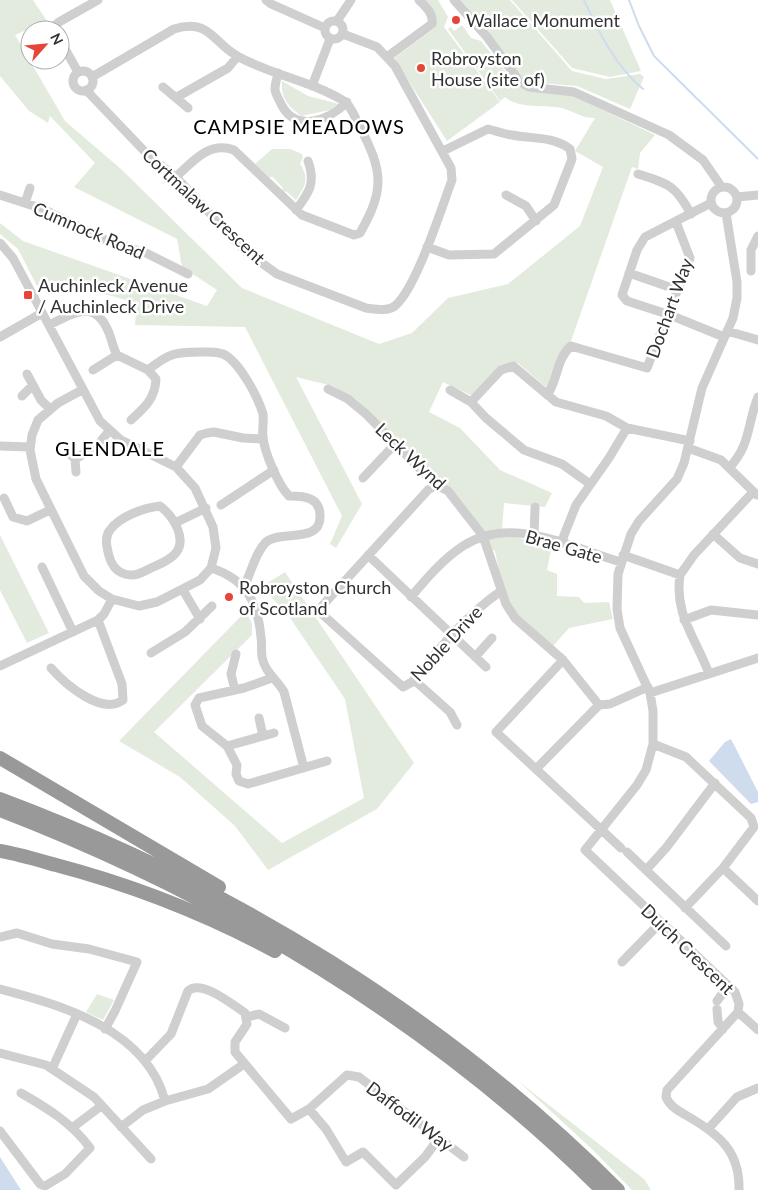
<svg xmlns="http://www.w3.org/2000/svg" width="758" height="1190" viewBox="0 0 758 1190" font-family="Lato,sans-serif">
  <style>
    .green { fill: #e3ebde }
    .water { fill: #cedcee }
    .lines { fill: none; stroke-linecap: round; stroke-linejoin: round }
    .stream { stroke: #cedcee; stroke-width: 2 }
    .minor { stroke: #cfcfcf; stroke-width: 9 }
    .highway { stroke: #999; stroke-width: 14 }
    .poi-dot { fill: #e74537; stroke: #fff; stroke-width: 2 }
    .labels { text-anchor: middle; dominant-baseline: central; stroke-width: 5; stroke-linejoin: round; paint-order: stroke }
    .poi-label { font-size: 18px; fill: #323232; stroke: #fff; text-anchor: start }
    .street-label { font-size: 18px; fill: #323232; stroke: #fff }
    .quarter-label { font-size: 20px; letter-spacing: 1px; fill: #000; stroke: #fff }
  </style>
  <rect width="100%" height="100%" fill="#fff"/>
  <path class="green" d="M0,0H33L47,21L15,35L65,121L121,169L242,288L379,344L412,333L448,298L508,284L580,226L603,167L575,151L595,118C583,118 576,113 565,109C548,104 519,110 505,97L500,101L448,29L451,27L454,31L462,25L471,38L481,41L518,87L569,94L655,135L640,153L638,169L632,167L571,341L560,353L548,389L518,363C500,368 482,378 475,397L443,382L429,412L460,428L500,470L552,493L545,507L504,503L502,531L486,533L357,400L333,386L296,377L362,504L336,548L330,544L342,516L245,327L135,325L137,303L57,281L39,290L18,249L0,234V223L23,241L207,306L217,290L182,267L177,239L74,187L95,163L50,116L48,123L29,111L0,76Z
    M423,0H438L448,17L444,27L500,102L447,141L394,58L435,28L436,16Z
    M459,0H510L572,71L606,79L640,74L644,77L630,109L577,86L528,82L520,75Z
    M512,0H610L641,71L610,77L572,68Z
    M282,81L308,96L339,104L330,110L301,116C289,107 280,98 282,81Z
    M272,149H290L302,154L303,157L300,164C310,178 305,187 296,200L287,192L283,191L282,187L273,177H269L255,164Z
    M0,535L49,633L27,643L0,590Z
    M514,537L552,545L547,570L557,574V596L579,597L584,603L609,602L613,619L569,628L553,646L517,614L503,589L495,551L491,549L487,539Z
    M285,572L414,763L377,809L268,870L235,826L180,777L119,741L246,611L252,624V635L154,732L282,843L364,798L345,699L286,612L261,587Z
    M97,994L114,1000L103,1020L86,1012Z
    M518,1081L644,1179L651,1190H632L593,1150Z"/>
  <path class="water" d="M731,739L758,792V802L751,804L709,761L725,742Z
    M0,1157L21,1190H0Z"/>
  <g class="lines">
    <path class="stream" d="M584,0C598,31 616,67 643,89
      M629,0L639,26L654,56L758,159"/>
    <path class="minor" d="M266,0L271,4L325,28
      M454,0L487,37L520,82L529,87L574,92L669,135L703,160L721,186
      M325 30a9 9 0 1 1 18 0a9 9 0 1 1-18 0Z
      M337,21L351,0
      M55,30L54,26L59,22L98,0
      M60,40L78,72
      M387,57L432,24C434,14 426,7 419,0
      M73 81a10 10 0 1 1 20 0a10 10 0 1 1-20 0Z
      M278,73C277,78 275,84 275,89C275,94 279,99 281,104C295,133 329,121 347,102
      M92,77L174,29C211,18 212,43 239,57C272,75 311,81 344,101C351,105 356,120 360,127C383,172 385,189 360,233L354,235L302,215L234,150C209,141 193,161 176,177
      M312,86L330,39
      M163,87L188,108
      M86,90L150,157L176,177L245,251L277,274L366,308C375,309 389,312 396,305C417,286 441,209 452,180L451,168L395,66L377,47L343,34
      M177,97L228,68L237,57
      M638,174C669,184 675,185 691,214
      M711 200a13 13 0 1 1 26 0a13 13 0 1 1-26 0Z
      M0,195L43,209L106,240L146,253L188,274
      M506,195L526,206L536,221
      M737,197L758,195
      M25,203L30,188
      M711,203L645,237L637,250L622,295L627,301L670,315L724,337
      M296,210C309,193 316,183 308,161
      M726,213L737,282V298L733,318L702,388L684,463L677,479L639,521L631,534L618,574L617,609L620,628L650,693L653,711V744L646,770L637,785L585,850L735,992L739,1004L738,1012L667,1090L666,1097C670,1107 679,1111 689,1117C720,1135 740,1152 739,1190
      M0,243L13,258L100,421L121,440L176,467L195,488L213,527L216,548L211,568L200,580L157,602L139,606L112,599L99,591L84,576L36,479L30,450L32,435L38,420L58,403L82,390
      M427,247L449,255L494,254L554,205L572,159L570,149C554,136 531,139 512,135C504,134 496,131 488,129L443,151
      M751,271V250L758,236
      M629,273L678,290
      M49,325C74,313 95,298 109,333C112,340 113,348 117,355L148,370L156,379C155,399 145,407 131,420
      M727,331L758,340
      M0,337L42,313
      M93,370L117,355
      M148,370C168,354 174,352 200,352C207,352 216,351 223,354C239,361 258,397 263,414C264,421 262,429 263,437C264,451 278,485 289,496C298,496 308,496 315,502C319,506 320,511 320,516C321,544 280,530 266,542C255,553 251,573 244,587
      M27,374L41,400L50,409
      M328,389L348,399L366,414L436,485L448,491L483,536L506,604L515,618L563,660L599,705L610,704L648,687
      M450,390L471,402L486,418L524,450L562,464L590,484
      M547,395C558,381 556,359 571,346L647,368L690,258L676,222
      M22,396L33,385
      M471,402L501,370L513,366L556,402L606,416L627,428L690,441
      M0,446L30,447
      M688,448L721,460L757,495
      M67,451L75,459L96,447L109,431
      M75,459L76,472
      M176,467L200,435L207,433L214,432L243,438L263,439
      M729,468C751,445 747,424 758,397
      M363,478L396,443
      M436,485L428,490L322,606V614L403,687L412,682C439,649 465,616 501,591
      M4,498L13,517L27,521L50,510
      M221,505L274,470
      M160,506C173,516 189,540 174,555C168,561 158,565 151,568C141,573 133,578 122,573C115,570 111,563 109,556C107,548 104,537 110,530C120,516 144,508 160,506Z
      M175,523L206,508
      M713,534L740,558L758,564
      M534,535L535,507
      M561,543L576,505L609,458L627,428
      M368,555L486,667
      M623,555L680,575L694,555L753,492
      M42,567L73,632
      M211,568C246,579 258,602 261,637C262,643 261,650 262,657C265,673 277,679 284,692L304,768
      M680,575C674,615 696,638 709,674
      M183,590L200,619
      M411,597C426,579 443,559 463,546C512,514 571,548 621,562
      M684,620L711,610L758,615
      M151,653L185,632L212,606
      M475,657L492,638
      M563,660L496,732L621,848
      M0,666L98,620L104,614L112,599
      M51,668C65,684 102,716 123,700L122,684L98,620
      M272,678L244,688L199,698L195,705L202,726L227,746L237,765L236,774L239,781L248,784L327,761
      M414,680L450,712L457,725
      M235,690L231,674L236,654
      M650,693L758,658
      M259,718L263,736
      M653,744L686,757L751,818L754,827L723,868L685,908
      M227,746L274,733
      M537,768L599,705
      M627,852L726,946
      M723,868L758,901
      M646,870L666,848L715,783
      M0,937L17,933L52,944L89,949L137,962L115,1011L105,1029
      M622,962L661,922
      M0,989C62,1005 147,1030 165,1101L143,1110L121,1127
      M717,1001L728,986
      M717,1009L718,1022L723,1029
      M738,1012L758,1030
      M247,1017L259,1014L285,1028
      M0,1053L46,1065L94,1097L151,1159
      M145,1061L171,1034L188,991C201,979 232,1004 245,1013L247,1024L235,1042V1052L291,1119L309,1109L347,1075L359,1077L464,1157
      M52,1069L77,1014
      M165,1101L208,1089L244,1064
      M309,1109L326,1129L346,1162L363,1152L396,1185L425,1157L439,1138
      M72,1128L101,1106
      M709,1128L737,1097L758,1088
      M0,1131L40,1184L45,1186L65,1174L90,1148C72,1123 47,1108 21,1093"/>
    <path class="highway" d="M0,758L219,887
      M0,799C230,885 444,1016 618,1190
      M0,810C223,896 432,1021 602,1190
      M0,851C18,854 38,860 56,865C132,885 206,914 275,951"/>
  </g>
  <g class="poi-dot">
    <circle cx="456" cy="20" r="5"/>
    <circle cx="421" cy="68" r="5"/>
    <rect x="23" y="290" width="10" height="10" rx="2.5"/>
    <circle cx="229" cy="597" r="5"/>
  </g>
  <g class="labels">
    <g class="poi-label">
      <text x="466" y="20">Wallace Monument</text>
      <text x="431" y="58">Robroyston<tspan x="431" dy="21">House (site of)</tspan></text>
      <text x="38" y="285">Auchinleck Avenue<tspan x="38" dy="21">/ Auchinleck Drive</tspan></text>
      <text x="239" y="587">Robroyston Church<tspan x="239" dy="21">of Scotland</tspan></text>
    </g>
    <g class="street-label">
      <text transform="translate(204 206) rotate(43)">Cortmalaw Crescent</text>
      <text transform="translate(89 230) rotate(23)">Cumnock Road</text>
      <text transform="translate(669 308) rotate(-70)">Dochart Way</text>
      <text transform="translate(411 456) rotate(43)">Leck Wynd</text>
      <text transform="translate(564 546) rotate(16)">Brae Gate</text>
      <text transform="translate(446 643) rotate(-47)">Noble Drive</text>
      <text transform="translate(688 949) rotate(44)">Duich Crescent</text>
      <text transform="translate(410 1116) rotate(37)">Daffodil Way</text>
    </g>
    <g class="quarter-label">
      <text x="299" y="126">CAMPSIE MEADOWS</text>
      <text x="110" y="448">GLENDALE</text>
    </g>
  </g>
  <g transform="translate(45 45) rotate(63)"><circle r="24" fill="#ffffff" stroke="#adadad"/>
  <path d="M0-4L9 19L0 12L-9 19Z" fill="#e74537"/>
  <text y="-8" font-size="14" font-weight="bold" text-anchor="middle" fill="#323232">N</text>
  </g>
</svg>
